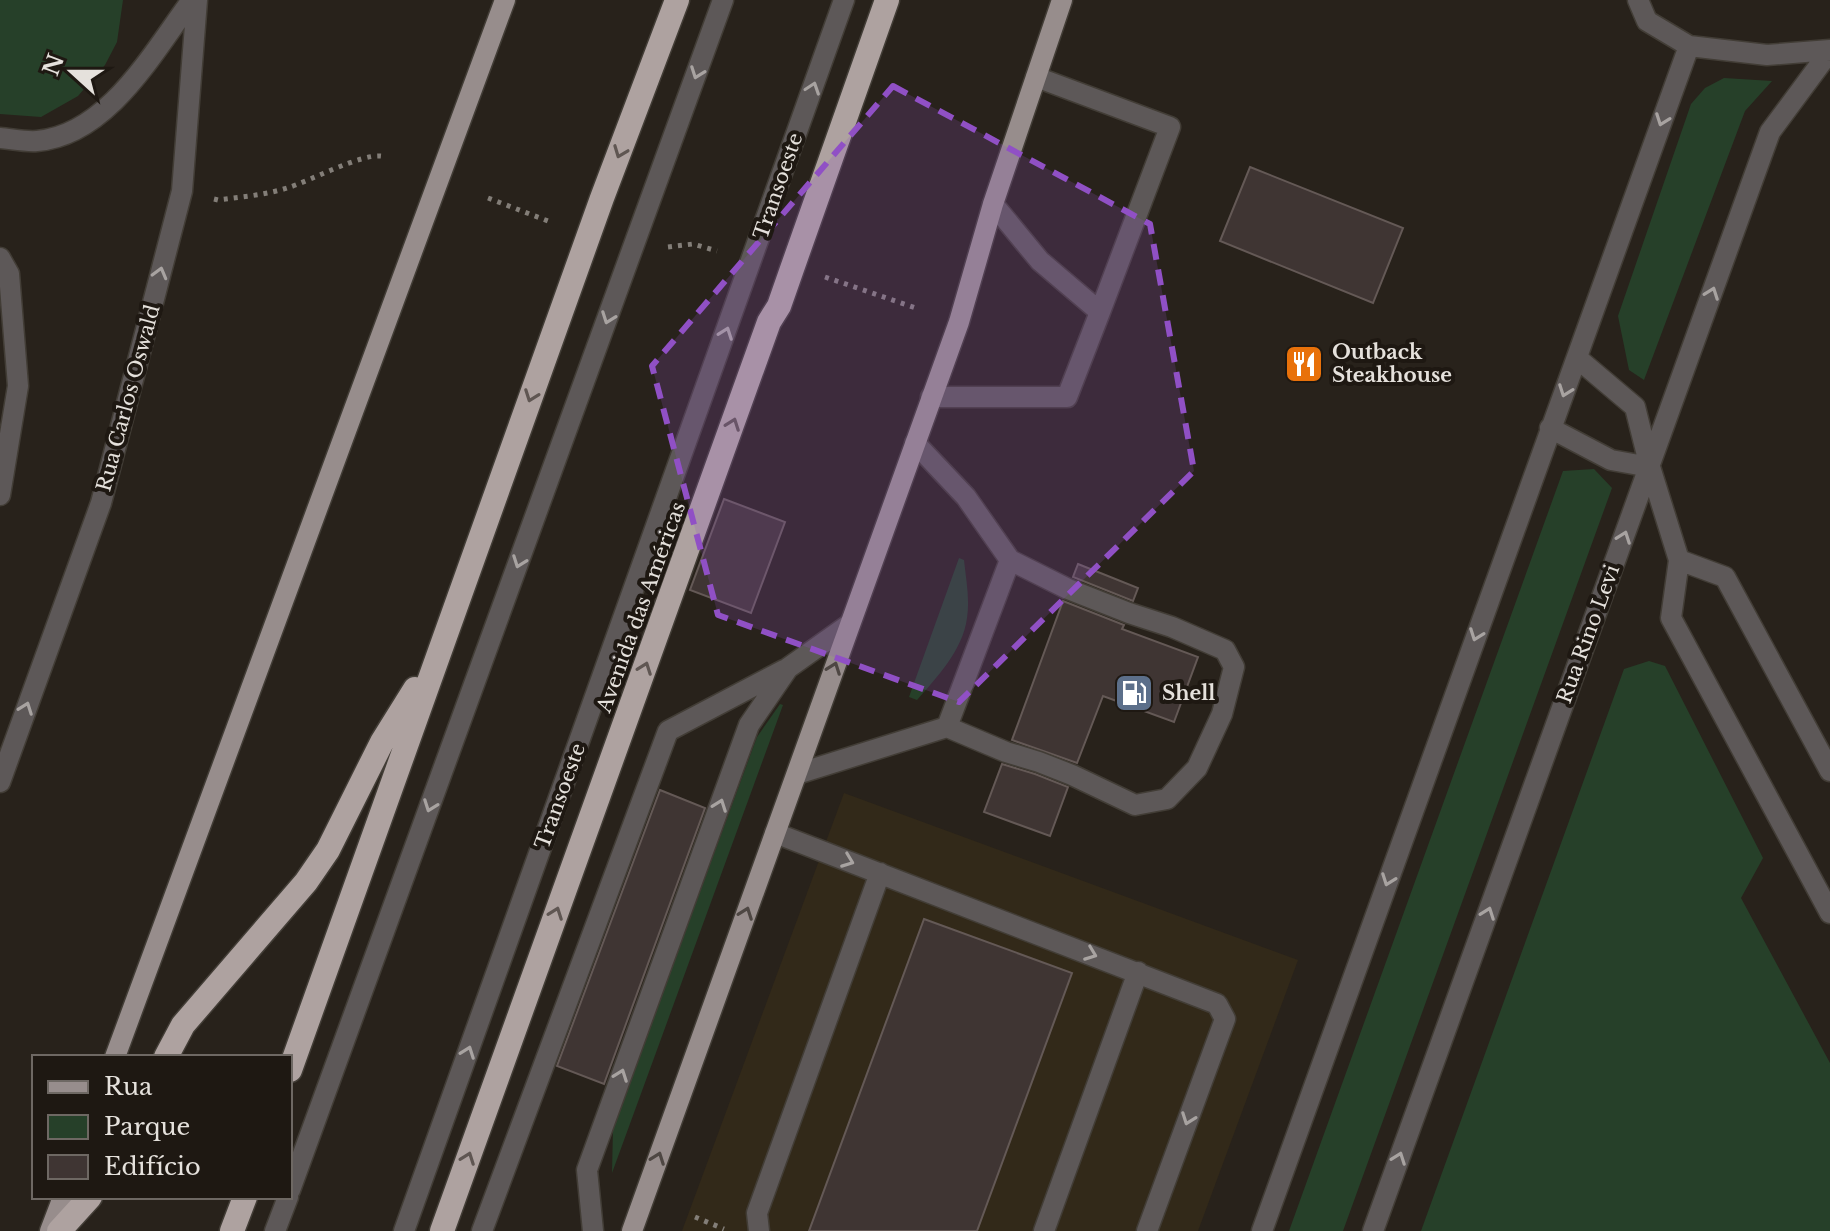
<svg xmlns="http://www.w3.org/2000/svg" width="1830" height="1231" viewBox="0 0 1830 1231" font-family="'Libre Baskerville',serif">
  <style>
    .medical { fill: #322919 }
    .green { fill: #264029 }
    .building { fill: #3f3533; stroke: #645956; stroke-width: 2 }
    .lines { fill: none; stroke-linecap: round; stroke-linejoin: round }
    .minor-casing { stroke: #423d36; stroke-width: 23 }
    .major-casing { stroke: #423d36; stroke-width: 23 }
    .highway-casing { stroke: #423d36; stroke-width: 27 }
    .path { stroke: #837e78; stroke-width: 5; stroke-dasharray: 4 6; stroke-linecap: butt }
    .minor { stroke: #5d5858; stroke-width: 20 }
    .major { stroke: #978d8c; stroke-width: 20 }
    .highway { stroke: #aea2a0; stroke-width: 24 }
    .oneway { stroke: #a8a3a1 }
    .oneway2 { stroke: #5f5652 }
    .oneway3 { stroke: #4e4743 }
    .marked { fill: #9050c5; fill-opacity: 0.2; stroke: #9050c5; stroke-width: 6; stroke-dasharray: 16 10; stroke-linejoin: round }
    .labels { text-anchor: middle; dominant-baseline: central; stroke-width: 8; stroke-linejoin: round; paint-order: stroke }
    .street-label { font-size: 20px; fill: #e5e1dc; stroke: #1e1812 }
    .poi-label { font-size: 20px; font-weight: bold; fill: #e5e1dc; stroke: #1e1812; text-anchor: start }
  </style>
  <rect width="100%" height="100%" fill="#28221b"/>
  <path class="medical" d="M844,793L1298,960L1198,1231H682Z"/>
  <path class="green" d="M0,0H123L117,42L105,65L78,96L41,117L0,114Z
    M1724,78L1772,81L1745,111L1644,380L1629,370L1618,316L1691,104L1705,88Z
    M1594,469L1612,488L1343,1231H1289L1563,471Z
    M959,558L964,560C966,579 970,599 967,618C963,650 937,677 917,700L909,697Z
    M1649,661L1665,666L1763,858L1741,898L1830,1063V1231H1421L1624,669Z
    M780,704L783,705L612,1173L613,1128L757,737Z"/>
  <path class="building" d="M1250,167L1403,228L1373,303L1220,241Z
    M724,499L785,522L751,613L690,590Z
    M1078,564L1138,588L1133,601L1073,577Z
    M1063,601L1124,625L1122,629L1198,657L1174,722L1103,696L1077,763L1012,740Z
    M1002,764L1035,774L1068,787L1050,836L984,812Z
    M660,790L705,808L604,1084L557,1066Z
    M924,919L1072,973L977,1231H809Z"/>
  <g class="lines">
    <g class="minor-casing">
      <path id="minor" d="M1638,0L1647,21L1689,46L1767,55L1830,50
        M1036,77L1170,127L1100,312
        M0,138C12,139 25,142 37,141C108,135 153,52 192,0
        M0,258L9,274L18,386L0,495
        M931,397H1067L1100,312L1040,261L993,204
        M1550,428L1611,460L1650,467L1635,407L1577,358
        M1650,467L1679,560
        M947,727L1006,752L1039,762L1072,775L1135,805L1167,799L1197,768L1222,714L1234,667L1225,650L1172,627L1129,613L1068,589L1010,560
        M1830,771L1725,577L1679,560L1671,618L1830,913
        M797,774L947,727L1010,560L966,497L915,443
        M0,782L101,503L182,191L197,0
        M775,833L1217,1004L1225,1019L1147,1231
        M290,1190L723,0
        M275,1231L288,1197
        M404,1231L844,0
        M482,1231L668,731L784,670
        M593,1231L587,1170L749,725L788,668L850,624
        M759,1231L757,1213L880,873
        M1044,1231L1138,972
        M1262,1231L1689,46
        M1373,1231L1770,132L1830,51"/>
    </g>
    <g class="major-casing">
      <path id="major" d="M115,1057L505,0
        M50,1231L63,1197
        M632,1231L959,322L993,204L1062,0"/>
    </g>
    <g class="highway-casing">
      <path id="highway" d="M166,1057L183,1025L306,882L328,850L382,742L415,689
        M290,1070L602,198L677,0
        M59,1231L90,1197
        M232,1231L245,1197
        M442,1231L769,322L779,306L793,266L887,0"/>
    </g>
    <path class="path" d="M488,198L548,221
      M214,199L218,200C241,197 265,195 287,188C310,181 360,154 381,156
      M668,247L693,244L717,251
      M825,277L916,308
      M695,1217L724,1229"/>
    <use href="#minor" class="minor"/>
    <use href="#major" class="major"/>
    <use href="#highway" class="highway"/>
  </g>
  <defs><path id="oneway-chevron" d="M-2-3.5L2.5 0L-2 3.5" fill="none" stroke-width="1.6" stroke-linecap="round" stroke-linejoin="round" transform="scale(2)"/></defs>
  <g class="oneway">
    <use href="#oneway-chevron" transform="translate(697 73) rotate(110)"/>
    <use href="#oneway-chevron" transform="translate(813 88) rotate(-71)"/>
    <use href="#oneway-chevron" transform="translate(1662 120) rotate(110)"/>
    <use href="#oneway-chevron" transform="translate(160 273) rotate(-75)"/>
    <use href="#oneway-chevron" transform="translate(1712 293) rotate(-70)"/>
    <use href="#oneway-chevron" transform="translate(608 318) rotate(110)"/>
    <use href="#oneway-chevron" transform="translate(726 333) rotate(-70)"/>
    <use href="#oneway-chevron" transform="translate(1565 391) rotate(110)"/>
    <use href="#oneway-chevron" transform="translate(1624 537) rotate(-70)"/>
    <use href="#oneway-chevron" transform="translate(519 562) rotate(110)"/>
    <use href="#oneway-chevron" transform="translate(1476 635) rotate(110)"/>
    <use href="#oneway-chevron" transform="translate(26 708) rotate(-70)"/>
    <use href="#oneway-chevron" transform="translate(720 805) rotate(-70)"/>
    <use href="#oneway-chevron" transform="translate(430 806) rotate(110)"/>
    <use href="#oneway-chevron" transform="translate(848 861) rotate(21)"/>
    <use href="#oneway-chevron" transform="translate(1388 880) rotate(110)"/>
    <use href="#oneway-chevron" transform="translate(1488 913) rotate(-70)"/>
    <use href="#oneway-chevron" transform="translate(1091 954) rotate(21)"/>
    <use href="#oneway-chevron" transform="translate(468 1052) rotate(-70)"/>
    <use href="#oneway-chevron" transform="translate(621 1075) rotate(-70)"/>
    <use href="#oneway-chevron" transform="translate(1188 1119) rotate(110)"/>
    <use href="#oneway-chevron" transform="translate(1399 1158) rotate(-70)"/>
  </g>
  <g class="oneway2">
    <use href="#oneway-chevron" transform="translate(620 152) rotate(111)"/>
    <use href="#oneway-chevron" transform="translate(531 396) rotate(110)"/>
    <use href="#oneway-chevron" transform="translate(733 424) rotate(-70)"/>
    <use href="#oneway-chevron" transform="translate(645 668) rotate(-70)"/>
    <use href="#oneway-chevron" transform="translate(556 913) rotate(-70)"/>
    <use href="#oneway-chevron" transform="translate(468 1158) rotate(-70)"/>
  </g>
  <g class="oneway3">
    <use href="#oneway-chevron" transform="translate(834 668) rotate(-70)"/>
    <use href="#oneway-chevron" transform="translate(746 913) rotate(-70)"/>
    <use href="#oneway-chevron" transform="translate(658 1158) rotate(-70)"/>
  </g>
  <path class="marked" d="M893,86L1150,224L1194,471L959,702L718,615L652,366Z"/>
  <defs>
    <g id="restaurant-square" transform="scale(2)"><rect x="-9" y="-9" width="18" height="18" rx="4" fill="#e8710a" stroke="#1e1812"/><path d="M-5-6h1v4h1v-4h1v4h1v-4h1v5L-1.5 .5V6h-2V.5L-5-1ZM5-6V6H3V1.5H1.5Q1.5-4 5-6Z" fill="#fff"/></g>
    <g id="fuel-square" transform="scale(2)"><rect x="-9" y="-9" width="18" height="18" rx="4" fill="#5c6f8a" stroke="#1e1812"/><path d="M-5.5-6h7V0h2V4h1.3V-2.5L3-4.5l.8-.8L6-3V5H2.5V1h-1V6h-7ZM-4.2-4.7v3.2H.2V-4.7Z" fill="#fff"/></g>
  </defs>
  <g fill-rule="evenodd">
    <use href="#restaurant-square" x="1304" y="364"/>
    <use href="#fuel-square" x="1134" y="693"/>
  </g>
  <g class="labels">
    <g class="street-label">
      <text transform="translate(778 186) rotate(-71)">Transoeste</text>
      <text transform="translate(128 398) rotate(-75)">Rua Carlos Oswald</text>
      <text transform="translate(641 607) rotate(-70)">Avenida das Américas</text>
      <text transform="translate(1588 634) rotate(-70)">Rua Rino Levi</text>
      <text transform="translate(560 796) rotate(-70)">Transoeste</text>
    </g>
    <g class="poi-label">
      <text x="1332" y="352">Outback<tspan x="1332" dy="23">Steakhouse</tspan></text>
      <text x="1162" y="693">Shell</text>
    </g>
  </g>
  <rect x="32" y="1055" width="260" height="144" fill="#1e1812" stroke="#6e6863" stroke-width="2"/>
  <rect x="48" y="1081" width="40" height="12" fill="#978d8c" stroke="#6e6863" stroke-width="2"/>
  <text x="104" y="1095" font-size="24" fill="#e5e1dc">Rua</text>
  <rect x="48" y="1115" width="40" height="24" fill="#264029" stroke="#6e6863" stroke-width="2"/>
  <text x="104" y="1135" font-size="24" fill="#e5e1dc">Parque</text>
  <rect x="48" y="1155" width="40" height="24" fill="#3f3533" stroke="#6e6863" stroke-width="2"/>
  <text x="104" y="1175" font-size="24" fill="#e5e1dc">Edifício</text>
  <g transform="translate(72 72) rotate(291)" stroke="#1e1812" stroke-width="6" paint-order="stroke">
  <path d="M0-6L14 30L0 20L-14 30Z" fill="#e5e1dc"/>
  <text y="-12" font-size="22" font-weight="bold" text-anchor="middle" fill="#e5e1dc">N</text>
  </g>
</svg>
